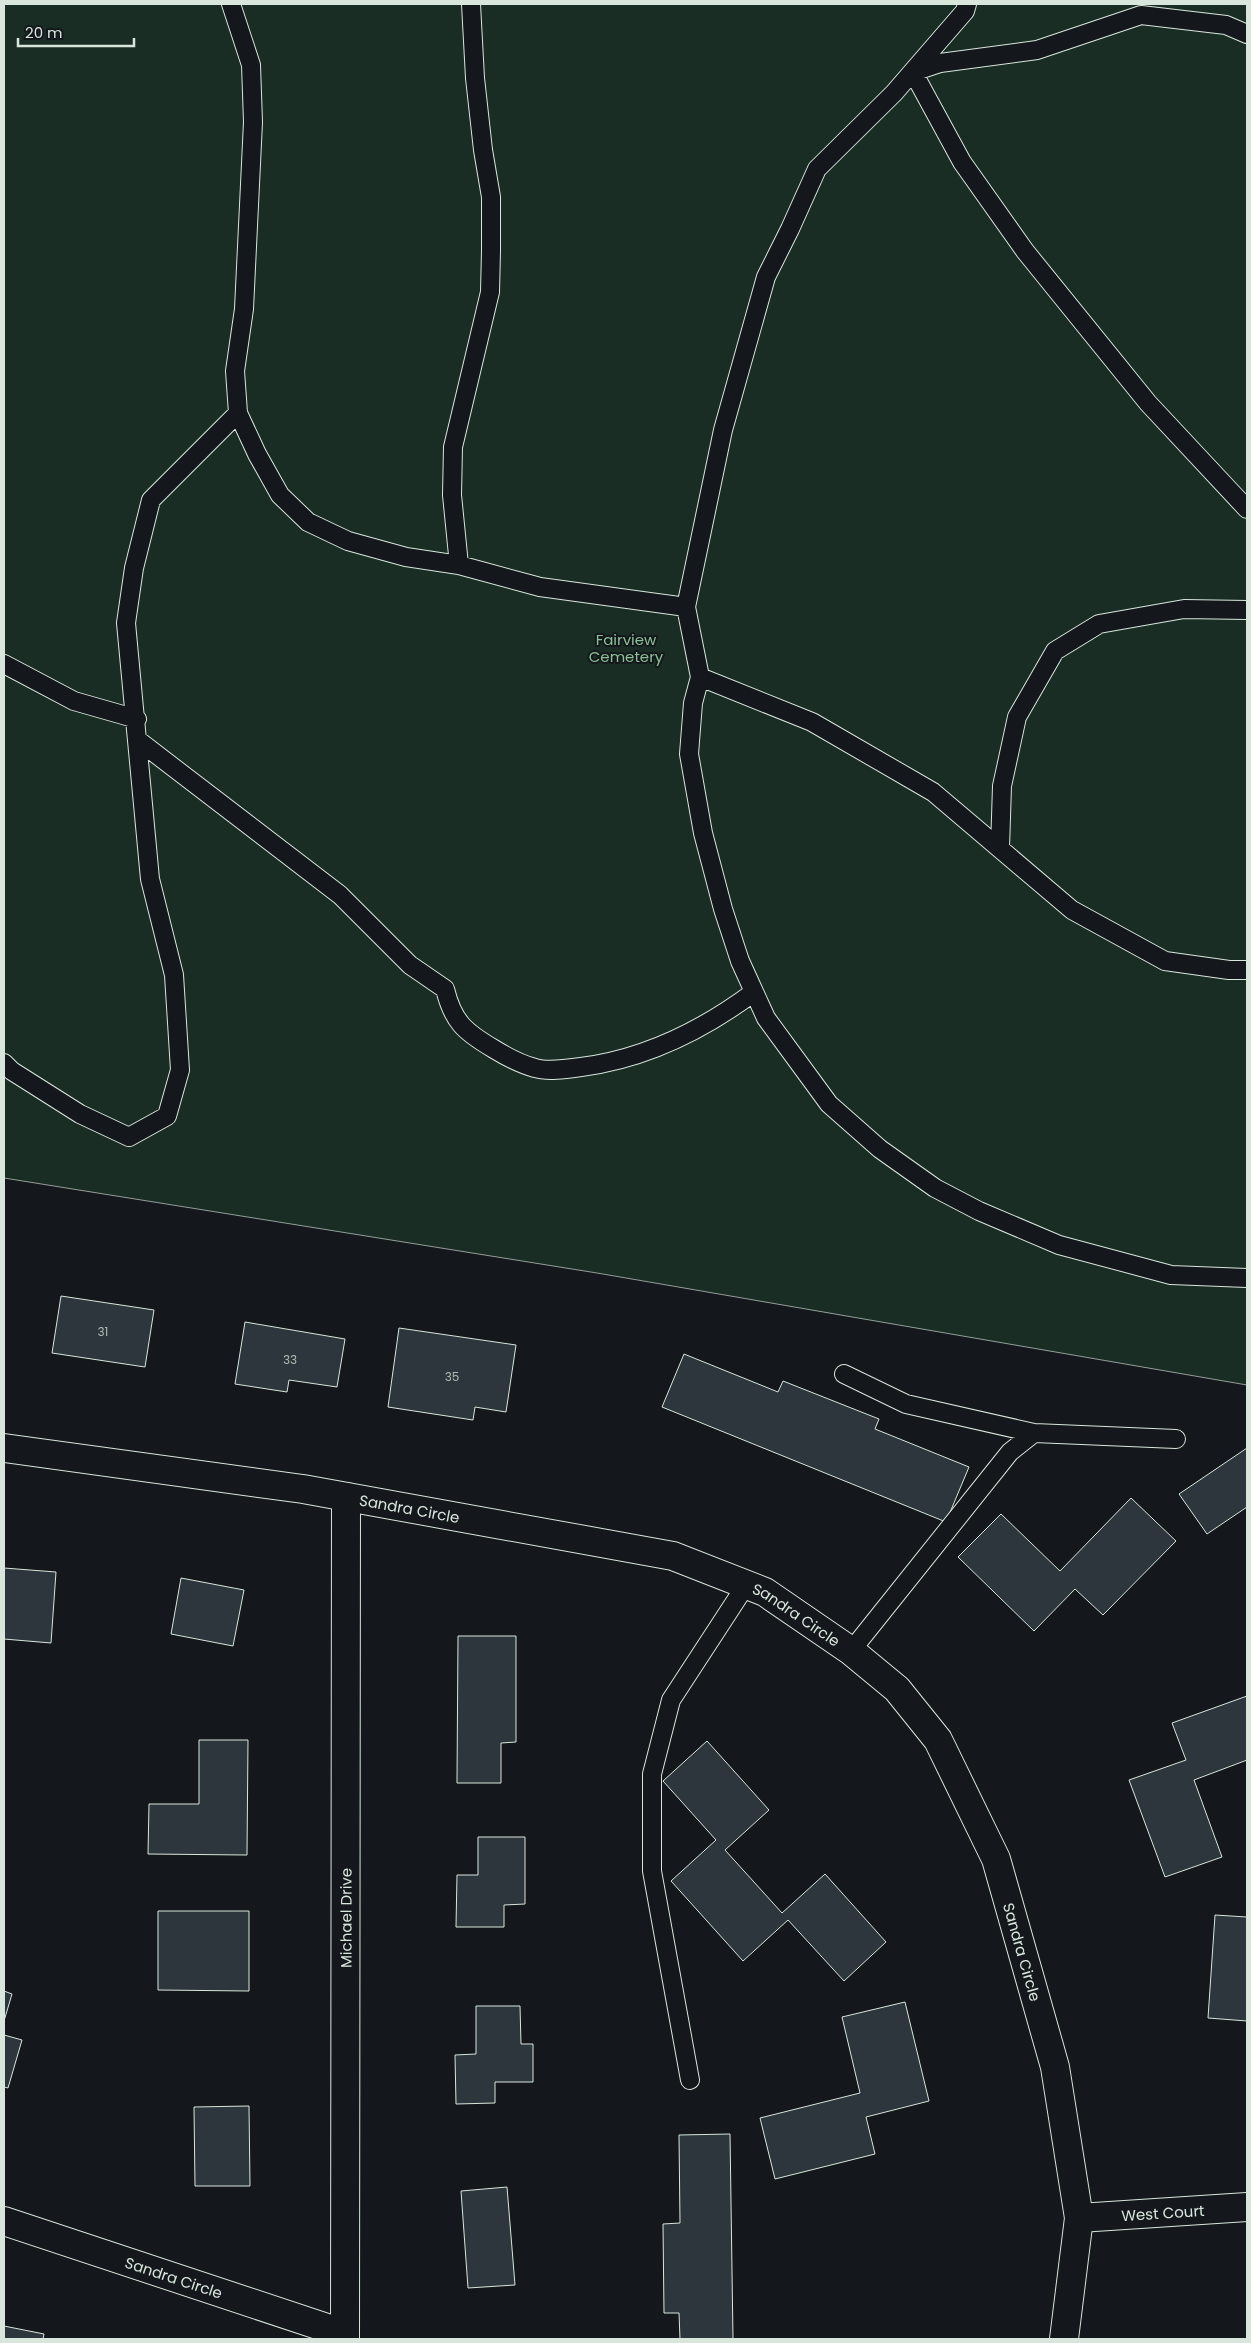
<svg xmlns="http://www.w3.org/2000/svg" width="1251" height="2343" viewBox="0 0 1251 2343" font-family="Poppins,sans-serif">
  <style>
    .green { fill: #1a2d24; stroke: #939e99 }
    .building { fill: #2c363c; stroke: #d8e6dc }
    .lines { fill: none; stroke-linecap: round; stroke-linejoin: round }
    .lane-casing { stroke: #d8e6dc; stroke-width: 20 }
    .street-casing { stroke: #d8e6dc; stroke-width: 30 }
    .lane { stroke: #14181c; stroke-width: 18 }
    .street { stroke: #14181c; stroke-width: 28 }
    .labels { text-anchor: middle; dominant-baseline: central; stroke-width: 4; stroke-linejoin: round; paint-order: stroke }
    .number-label { font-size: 12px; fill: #adbab4 }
    .park-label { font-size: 15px; fill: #8ac095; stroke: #14181c }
    .street-label { font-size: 15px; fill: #d8e6dc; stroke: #14181c }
  </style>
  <rect width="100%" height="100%" fill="#14181c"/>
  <path class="green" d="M4,4H1247V1385L597,1273L4,1178Z"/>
  <path class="building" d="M61,1296L154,1310L145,1367L52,1353Z
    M245,1322L345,1339L337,1387L289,1380L287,1392L235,1384Z
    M399,1328L516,1345L506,1412L475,1407L473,1420L388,1407Z
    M684,1354L778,1392L783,1381L879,1419L875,1429L969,1467L946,1522L662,1407Z
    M1247,1448V1507L1207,1534L1179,1494Z
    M1131,1498L1176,1541L1103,1615L1075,1589L1034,1631L958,1557L1001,1514L1060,1571Z
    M4,1568L56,1572L51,1643L4,1639Z
    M181,1578L244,1590L233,1646L171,1634Z
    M458,1636H516V1742L501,1743V1783H457Z
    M1247,1696V1760L1194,1780L1222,1857L1165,1877L1129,1780L1186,1760L1172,1723Z
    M199,1740H248L247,1855L148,1854L149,1804H199Z
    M707,1741L769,1810L725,1850L782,1913L825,1874L886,1942L844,1981L788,1920L743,1961L671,1881L716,1840L663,1781Z
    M478,1837H525V1904L504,1905V1927H456L457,1875H478Z
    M158,1911H249V1991L158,1990Z
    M1215,1915L1247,1917V2021L1208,2018Z
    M4,1991L12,1994L4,2021Z
    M905,2002L929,2101L866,2117L875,2154L775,2179L760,2118L860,2093L842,2017Z
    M476,2006H520L521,2044H533V2082H495V2103L456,2104L455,2055L476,2054Z
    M4,2035L22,2040L8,2088L4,2087Z
    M249,2106L250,2186H195L194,2107Z
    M730,2134L733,2339H680L679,2313H664L663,2224L680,2223L679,2135Z
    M507,2187L515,2285L468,2288L461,2191Z
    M4,2326L44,2334L43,2339H4Z"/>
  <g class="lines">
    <g class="lane-casing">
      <path id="lane" d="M231,4L251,65L253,122L244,309L235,371L238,413L257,454L280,495L308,522L348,541L406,557L459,565L540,587L686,607
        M967,4L965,11L894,93L817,169L790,229L766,277L723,430L686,607L700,677L812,722L933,792L1072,910L1165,961L1229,970H1247
        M913,72L962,162L1025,251L1148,403L1247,509
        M913,72L940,63L1037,50L1141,15L1226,25L1247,34
        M459,565L452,495L453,447L490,292L491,251V197L483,150L475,78L471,4
        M4,664L74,701L137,719
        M700,677L693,703L689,754L703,833L723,909L740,961L766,1018L829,1104L880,1149L935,1188L979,1211L1059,1245L1171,1275L1247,1278
        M139,741L340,895L410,965L445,989C453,1022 465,1032 494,1049C507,1057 520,1064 535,1068C548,1072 567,1069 581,1067C644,1059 703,1030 754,992
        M1000,848L1002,786L1017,717L1055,651L1099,624L1184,609L1247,610
        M4,1063L12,1071L80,1114L129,1137L167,1116L180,1070L174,975L150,879L126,623L134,568L151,500L238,413
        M844,1374L906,1404L1034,1433
        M851,1651L1010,1452L1034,1433L1176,1439
        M690,2080L652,1871V1774L671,1700L746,1585"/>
    </g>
    <g class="street-casing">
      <g id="street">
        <path id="s1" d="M4,1448L303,1489L673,1556L765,1592L851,1651L897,1689L938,1740L996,1859L1055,2067L1079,2218L1064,2339"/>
        <path id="s2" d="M1079,2218L1247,2207"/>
        <path id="s3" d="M4,2221L345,2334"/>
        <path id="s4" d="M345,2339L346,1497"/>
      </g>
    </g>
    <use href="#lane" class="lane"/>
    <use href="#street" class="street"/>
  </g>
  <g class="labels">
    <g class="number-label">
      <text x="103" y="1331">31</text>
      <text x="290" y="1359">33</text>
      <text x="452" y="1376">35</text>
    </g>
    <g class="park-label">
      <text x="626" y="639">Fairview<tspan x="626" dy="17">Cemetery</tspan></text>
    </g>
    <g class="street-label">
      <text stroke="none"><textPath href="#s1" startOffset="410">Sandra Circle</textPath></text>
      <text stroke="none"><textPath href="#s1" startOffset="815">Sandra Circle</textPath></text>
      <text stroke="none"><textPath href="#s4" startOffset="421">Michael Drive</textPath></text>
      <text stroke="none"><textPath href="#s1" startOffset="1235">Sandra Circle</textPath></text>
      <text stroke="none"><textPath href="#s2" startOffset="84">West Court</textPath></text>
      <text stroke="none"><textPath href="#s3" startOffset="179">Sandra Circle</textPath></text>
    </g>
  </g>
  <rect width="1251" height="2343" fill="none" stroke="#d8e6dc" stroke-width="10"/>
  <path d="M18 38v8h116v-8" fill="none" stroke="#d8e6dc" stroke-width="2.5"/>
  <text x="25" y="38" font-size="15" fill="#d8e6dc" stroke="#14181c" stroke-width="4" paint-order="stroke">20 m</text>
</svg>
